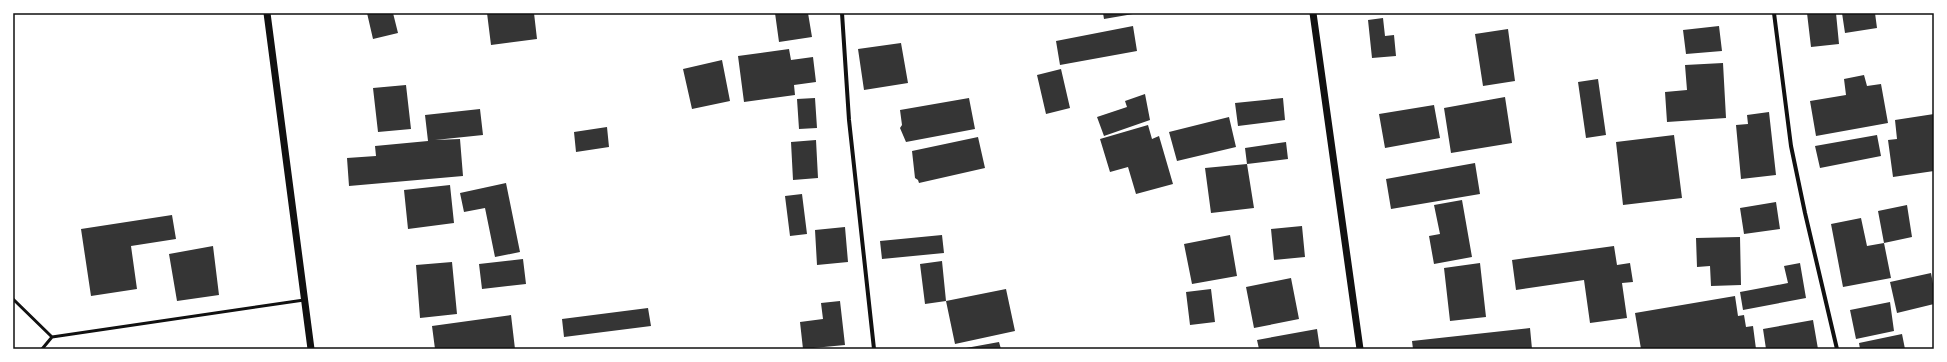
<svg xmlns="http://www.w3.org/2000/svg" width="1947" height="362" viewBox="0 0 1947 362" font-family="Inter,sans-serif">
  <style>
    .building { fill: #353535 }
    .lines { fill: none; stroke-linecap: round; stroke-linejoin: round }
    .service { stroke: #111; stroke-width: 3 }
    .minor { stroke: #111; stroke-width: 4 }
    .tertiary { stroke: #111; stroke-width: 7 }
    .neatline { fill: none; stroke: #111; stroke-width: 1.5 }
  </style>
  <rect width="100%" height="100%" fill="#fff"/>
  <path class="building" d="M367,13H393L398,33L373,39Z
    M487,13H534L537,39L491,45Z
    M775,13H808L812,37L779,42Z
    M1103,13H1133V14L1104,19Z
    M1807,13H1836L1839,44L1811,47Z
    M1842,13H1875L1877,28L1845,33Z
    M1383,18L1385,36L1394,35L1396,56L1372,58L1368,20Z
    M1133,26L1137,51L1060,65L1056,41Z
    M1719,26L1722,51L1686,54L1683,30Z
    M1508,29L1515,81L1483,86L1475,34Z
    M901,43L908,83L864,90L858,49Z
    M789,49L791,60L813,57L816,82L794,85L795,95L744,102L738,56Z
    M722,60L730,101L692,109L683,69Z
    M1723,63L1726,118L1667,122L1665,92L1687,90L1685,65Z
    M1061,69L1070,108L1046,114L1037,75Z
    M1864,75L1867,86L1881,84L1888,123L1816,136L1810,101L1846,95L1844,79Z
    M1598,79L1606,135L1586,138L1578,82Z
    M406,85L411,129L378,132L373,88Z
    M1145,94L1150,120L1104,136L1097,117L1127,107L1125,101Z
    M1505,97L1512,143L1451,153L1444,108Z
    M815,98L817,128L799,129L797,99Z
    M969,98L975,129L906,142L900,128L902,125L900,110Z
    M1283,98L1285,120L1238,126L1235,103Z
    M1434,105L1440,138L1385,148L1379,114Z
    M480,109L483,135L435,140L460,139L463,176L349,186L347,158L376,156L375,146L428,141L425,115Z
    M1769,112L1776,175L1741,179L1736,125L1748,124L1747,115Z
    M1934,114V171L1893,177L1888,140L1897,139L1895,120Z
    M1229,117L1236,147L1177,161L1169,132Z
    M1148,125L1152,139L1159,136L1173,184L1136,194L1128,167L1110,172L1100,139Z
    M607,127L609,147L576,152L574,132Z
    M1674,135L1682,198L1623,205L1616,142Z
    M1877,135L1881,156L1820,168L1815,146Z
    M978,137L985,168L919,183L918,180L915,178L912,151Z
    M816,140L818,178L793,180L791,142Z
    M1286,142L1288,159L1247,164L1254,208L1211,213L1205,168L1247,164L1245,148Z
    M1475,163L1480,194L1391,209L1386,179Z
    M506,183L520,252L495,257L485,208L464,212L460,193Z
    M450,185L454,223L408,229L404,190Z
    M802,194L807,234L790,236L785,196Z
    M1462,200L1472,257L1434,264L1429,236L1440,234L1434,205Z
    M1776,202L1780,229L1744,234L1740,208Z
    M1907,205L1912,237L1884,243L1878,211Z
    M172,215L176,239L131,246L137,289L91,296L81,229Z
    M1861,218L1867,246L1884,243L1891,278L1843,287L1831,224Z
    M1302,226L1305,257L1274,260L1271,229Z
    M845,227L848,262L817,265L815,230Z
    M942,235L944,253L882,259L880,241Z
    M1230,235L1237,276L1192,284L1184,244Z
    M1740,237L1741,285L1711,286L1710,266L1697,267L1696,238Z
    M213,246L219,295L177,301L169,254Z
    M1614,246L1617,265L1630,263L1633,282L1622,283L1627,318L1590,323L1584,280L1516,290L1512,260Z
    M523,259L526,284L482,289L479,264Z
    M942,261L946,301L925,304L920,264Z
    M452,262L457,314L420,318L416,265Z
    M1480,263L1486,317L1450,321L1444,268Z
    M1800,263L1806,298L1743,310L1740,292L1788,283L1784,266Z
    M1931,273L1934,289V304L1897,313L1890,282Z
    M1291,278L1299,319L1254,328L1246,287Z
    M1006,289L1015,331L955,344L946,301Z
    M1211,289L1215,322L1190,325L1186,292Z
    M1735,296L1738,316L1744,315L1746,327L1753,326L1756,349H1641L1635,313Z
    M840,301L845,345L803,349L800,322L823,319L821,303Z
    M1890,302L1894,331L1856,339L1850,310Z
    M648,308L651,326L564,337L562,319Z
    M511,315L515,349H435L432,326Z
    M1813,320L1818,349H1766L1763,329Z
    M1530,328L1532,349H1413L1412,341Z
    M1317,329L1320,349H1259L1257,340Z
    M1902,334L1905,349H1860L1859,343Z
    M999,342L1001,349H966V348Z"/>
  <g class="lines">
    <path class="service" d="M13,299L52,337
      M42,349L52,337L304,300"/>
    <path class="minor" d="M842,13L849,120L874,349
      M1774,13L1791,146L1805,213L1837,349"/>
    <path class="tertiary" d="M267,13L311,349
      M1313,13L1360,349"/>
  </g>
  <rect width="1947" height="362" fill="none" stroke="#ffffff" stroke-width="28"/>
  <rect x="14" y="14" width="1919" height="334" class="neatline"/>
</svg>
